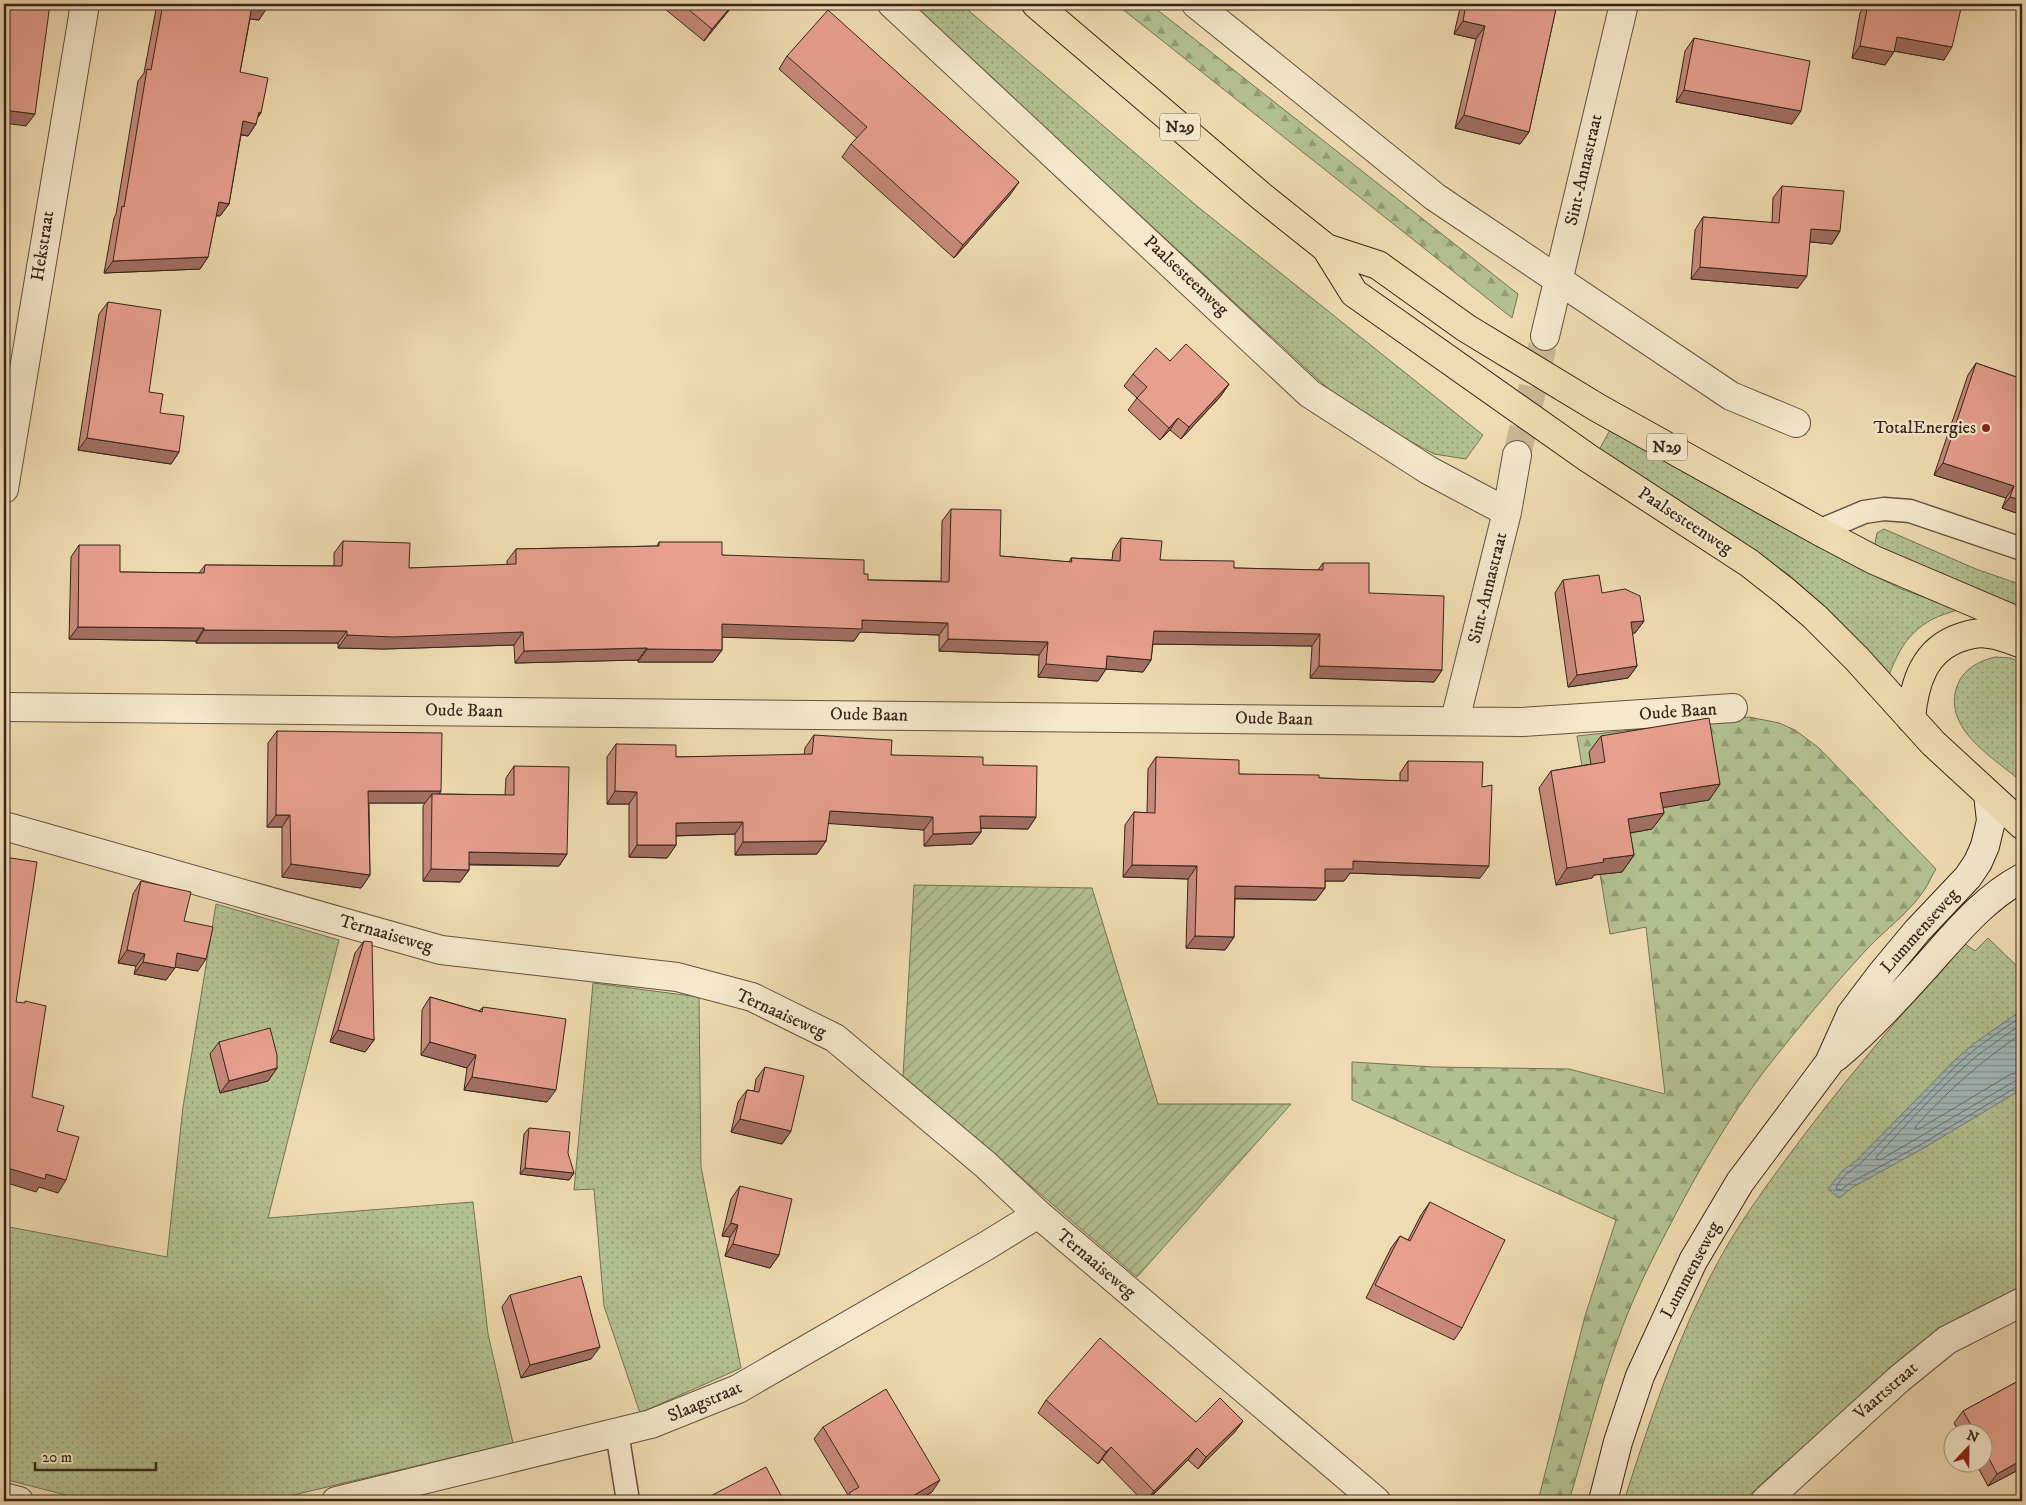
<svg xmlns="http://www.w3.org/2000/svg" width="2026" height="1505" viewBox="0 0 2026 1505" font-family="'IM FELL DW Pica',serif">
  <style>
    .grass { fill: url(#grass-dots); stroke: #757356 }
    .forest { fill: url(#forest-firs); stroke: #757356 }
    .garden { fill: url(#garden-furrows); stroke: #757356 }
    .water { fill: url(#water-rules); stroke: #767d7a }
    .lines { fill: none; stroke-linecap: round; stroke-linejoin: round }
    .shore { stroke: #6c6e6a; stroke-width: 1 }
    .street-tunnel { stroke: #cab793; stroke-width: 28; stroke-dasharray: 28 14; stroke-linecap: butt }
    .lane-casing { stroke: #655241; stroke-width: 25 }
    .street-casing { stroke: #655241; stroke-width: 30 }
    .secondary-casing { stroke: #37251c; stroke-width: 30 }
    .primary-casing { stroke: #37251c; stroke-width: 30 }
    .lane { stroke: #f5e8cc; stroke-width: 22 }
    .street { stroke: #f5e8cc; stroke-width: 28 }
    .secondary { stroke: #f5e8cc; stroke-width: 28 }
    .primary { stroke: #efdbb1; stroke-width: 28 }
    .wall { fill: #c7897a; stroke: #37251c }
    .shaded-wall { fill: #a26f63; stroke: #37251c }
    .building { fill: #e79f8e; stroke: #37251c }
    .poi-dot { fill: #8f2418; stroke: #f5e8cc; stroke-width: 2 }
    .labels { text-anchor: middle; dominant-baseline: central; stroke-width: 4.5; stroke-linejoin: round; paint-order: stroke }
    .shield { fill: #f5e8cc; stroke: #706051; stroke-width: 1 }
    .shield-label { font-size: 16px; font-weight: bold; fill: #37251c }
    .street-label { font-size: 18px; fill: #37251c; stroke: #f5e8cc }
    .poi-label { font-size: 18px; fill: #37251c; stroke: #f5e8cc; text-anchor: end }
  </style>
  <defs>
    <pattern id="grass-dots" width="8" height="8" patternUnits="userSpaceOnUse" patternTransform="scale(1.25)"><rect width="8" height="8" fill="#b3c190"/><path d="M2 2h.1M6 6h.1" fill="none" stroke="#929d75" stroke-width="1.8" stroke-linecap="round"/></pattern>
    <pattern id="forest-firs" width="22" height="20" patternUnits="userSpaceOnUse" patternTransform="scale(1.25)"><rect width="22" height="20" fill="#b3c190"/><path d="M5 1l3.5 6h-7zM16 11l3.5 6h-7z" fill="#929d75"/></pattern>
    <pattern id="garden-furrows" width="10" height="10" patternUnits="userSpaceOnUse" patternTransform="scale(1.25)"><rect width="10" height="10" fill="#b3c190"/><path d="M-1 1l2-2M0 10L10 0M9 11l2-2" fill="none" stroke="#929d75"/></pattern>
    <pattern id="water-rules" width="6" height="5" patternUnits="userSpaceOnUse" patternTransform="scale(1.25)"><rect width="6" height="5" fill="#a0b8b8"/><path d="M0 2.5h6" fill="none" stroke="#839595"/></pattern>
  </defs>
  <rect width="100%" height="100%" fill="#efdbb1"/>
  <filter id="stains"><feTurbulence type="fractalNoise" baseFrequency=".004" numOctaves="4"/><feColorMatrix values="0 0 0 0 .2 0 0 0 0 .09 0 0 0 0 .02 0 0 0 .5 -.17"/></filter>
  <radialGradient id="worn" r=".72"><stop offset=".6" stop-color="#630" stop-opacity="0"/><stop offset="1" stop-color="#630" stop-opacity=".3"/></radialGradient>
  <path class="grass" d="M911,4H961L1198,207L1483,435L1466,459L1434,454L1349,408Z
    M1611,428L1848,562L1899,588L1958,610C1919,620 1903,638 1889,675L1835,616L1788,574L1599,450Z
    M1884,529L1976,569L2022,585V611L1880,550L1875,543L1877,533Z
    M1995,657L2011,658L2022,663V782C1994,758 1942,729 1957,686C1963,669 1979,661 1995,657Z
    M216,904L339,940L268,1218L473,1202L488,1334L513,1443L268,1501H89L4,1479V1226L167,1257L183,1107Z
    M1988,938L2022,971V1289C1927,1356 1826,1419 1744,1501H1624C1652,1414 1681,1325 1727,1246C1744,1217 1764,1189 1784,1162C1840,1085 1902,1014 1964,943L1975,951Z
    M593,983L699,997L701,1167L741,1368L640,1413L604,1306L594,1189L574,1190Z"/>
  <path class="forest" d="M1116,4H1150L1518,294L1512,318Z
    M1749,717L1779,723L1795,730L1819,748L1936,869C1932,875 1929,883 1925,889C1910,912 1886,929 1867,949C1831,988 1798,1028 1765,1070C1728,1119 1698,1171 1670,1225C1650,1263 1631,1301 1617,1342C1598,1394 1585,1448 1569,1501H1538L1585,1316L1616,1220L1352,1100V1062L1434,1067L1569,1069L1665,1094L1646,927L1610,934L1577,736Z"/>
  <path class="garden" d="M914,885L1092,888L1158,1104H1291L1137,1277L903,1076Z"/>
  <path class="water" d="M2022,1010V1089L1922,1149L1853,1187L1839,1198L1828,1189L1842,1171L1857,1160L1956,1059L1976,1042Z"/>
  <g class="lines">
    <path class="shore" d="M2022,1016L1979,1046L1959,1063L1861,1163C1852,1170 1839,1178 1836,1189L1841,1190L1850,1183L1920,1145L2018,1086H2022
      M2022,1024C2002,1038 1981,1051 1963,1068C1933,1095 1905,1126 1877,1156L1876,1159L1880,1160L2015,1081L2022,1079
      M2022,1033C1983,1060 1948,1090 1916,1126L1915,1129H1919L2011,1074L2022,1072"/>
    <path class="street-tunnel" d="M1517,455L1545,336"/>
    <g class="lane-casing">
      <path id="lane" d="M1819,531L1864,512L1884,509L1910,511L2022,549
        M617,1432L628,1501"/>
    </g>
    <g class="street-casing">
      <path id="street" d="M892,4L1310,394L1428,470L1507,512
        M1196,4L1435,197L1731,396L1796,423
        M1545,336L1624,4
        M4,489L85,4
        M4,707L1522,722L1733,708
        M1455,720L1507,512L1517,455
        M4,826L441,950L677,977L752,997L835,1038L986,1165L1038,1214L1376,1501
        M4,1497L19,1501
        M336,1501L651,1424L738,1389L986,1246L1038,1214
        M1765,1501L1899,1379L1947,1340L2022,1302"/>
    </g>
    <g class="secondary-casing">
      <path id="secondary" d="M1836,1057C1867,1031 1895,1001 1922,971C1952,938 1982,899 2022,878
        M1603,1501L1618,1442L1640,1376L1693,1261L1740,1182L1829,1063L1851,1014L1882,973L1917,931L1968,877L1978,862L1985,846L1991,821L1988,794"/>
    </g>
    <g class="primary-casing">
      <path id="primary" d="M1036,4L1261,196L1326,248L1354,293L1588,458L1749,563L1786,592L1815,617L1857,659L1933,743L2022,825
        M1326,248L1378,265L1466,328L1598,408L1819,531L1874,560L2022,623
        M1911,719C1914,683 1924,649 1962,637C1971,634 1980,632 1989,634C2000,635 2012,640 2022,644"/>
    </g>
    <use href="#lane" class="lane"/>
    <use href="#street" class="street"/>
    <use href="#secondary" class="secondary"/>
    <use href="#primary" class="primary"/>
  </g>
  <path class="wall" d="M157,4H268L259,20L250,19L240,72L261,113L257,118L256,124L248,136L241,135L229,204L220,216H216L208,257L200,269L104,273L114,218L116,214L138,81L144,73Z
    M659,4H734L704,41Z
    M1461,4H1557L1529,132L1520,144L1455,128L1476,39L1454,34Z
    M1866,4H1885L1890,5L1891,4H1962L1944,60L1894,51L1885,65L1852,58L1860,13Z
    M1694,38L1792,124L1676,102L1685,51Z
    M787,56L1010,195L954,258L842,157L851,144L857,138L779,69Z
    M1782,186L1840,231L1832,244L1810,242L1798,288L1691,279L1695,230L1703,217L1772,223L1773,198Z
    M108,302L149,392L179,452L171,464L78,450L99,314Z
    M1170,361L1229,384L1220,397L1181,439L1170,430L1160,440L1128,410L1137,398L1124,386L1133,374Z
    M1976,363L2022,379V515L2002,508L2006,498L1934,475L1968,375Z
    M951,509L1000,556L1069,562L1071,558L1112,560L1113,551L1121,538L1160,560L1234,568L1318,570L1323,563L1369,593L1442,670L1434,682L1310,678L1312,646L1153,644L1151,660L1143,672L1106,669L1098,681L1038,677L1039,655L939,651V635L860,632L854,641L722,637V650L713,662H638V660L515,663L514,645L384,649L338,648V643H196V641L69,639L71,557L79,545L120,572L199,573L205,565L334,566V553L343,541L409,568L507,565V561L516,549L657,546L659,542L722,555L864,574L868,580L941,581L942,521Z
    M1563,580L1602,593L1644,621L1635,633H1632L1637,666L1628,678L1568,687L1555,593Z
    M277,731L441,791L439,794L505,795L506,778L514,766L567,854L559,866L469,865V870L460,882L423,881V806L425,803H369L370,875L361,888L282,877V827H267L268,743Z
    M814,735L891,755L983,765L1036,817L1028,829L981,828V832L972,844L924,846V830L828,823L826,841L817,854L735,855V834L676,836V845L667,858L629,857V804H607V757L616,744L676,757L804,755L805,748Z
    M1601,736L1720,784L1709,800L1663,807L1664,813L1652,829L1630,833L1634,855L1622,872L1594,875L1592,878L1556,885L1539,788L1551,771L1591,764L1589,752Z
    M1156,757L1239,774L1319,778L1400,781V773L1408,761L1482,787L1480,878L1350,873L1344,881H1325V888L1316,900L1235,899L1234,937L1225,950L1186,948L1188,879L1123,877L1125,825L1134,812L1147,813L1148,769Z
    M141,881L184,921L198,971L175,967L166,980L134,974L136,966L118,963L133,894Z
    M364,941L374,1040L365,1052L330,1042L355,953Z
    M430,997L479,1011L483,1007L547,1102L464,1090L467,1068L421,1055L422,1010Z
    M219,1042L277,1068L268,1081L220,1093L210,1054Z
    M765,1067L791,1131L782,1144L731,1132L738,1102L747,1090L754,1091L756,1079Z
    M529,1128L574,1173L569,1180L520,1174L524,1134Z
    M740,1186L779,1255L770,1268L725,1256L730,1237L722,1236L731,1199Z
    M1430,1202L1462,1328L1454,1340L1366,1298L1391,1248L1400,1236L1408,1240L1421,1215Z
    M510,1295L591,1359L521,1378L502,1307Z
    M2022,1379V1468L1988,1486L1975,1462H1984V1432H1959L1954,1423L1963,1411Z
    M1046,1400L1196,1422L1243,1421L1234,1433L1198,1469L1188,1460L1147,1501H1143L1102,1459L1098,1464L1038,1413Z
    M823,1427L932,1492L916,1501H844L848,1495L814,1439Z"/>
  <path class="shaded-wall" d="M733,4H734L704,41L712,29Z
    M252,6L267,8L259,20L243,18Z
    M1463,21L1485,26L1476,39L1454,34Z
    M1897,37L1952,47L1944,60L1888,50Z
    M1860,46L1894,52L1885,65L1852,58Z
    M1684,90L1801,111L1792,124L1676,102Z
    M4,110L35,114L26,126L4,123Z
    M259,112L261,113L254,123L256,124L248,136L235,133L243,121Z
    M1464,115L1529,132L1520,144L1455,128Z
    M1019,182L1010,195L954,258L963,245Z
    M219,202L229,204L220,216L210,214Z
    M1811,229L1840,231L1832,244L1802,241Z
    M208,257L200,269L104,273L113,261Z
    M1700,267L1807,276L1798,288L1691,279Z
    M1229,384L1220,397L1181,439L1189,427Z
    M1178,418L1170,430L1160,440L1169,428Z
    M87,438L179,452L171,464L78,450Z
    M1943,463L2014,486L2006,498L1934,475Z
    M2010,497L2022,500V515L2002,508Z
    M862,620L948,623L939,635L860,632L854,641L713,637L722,624Z
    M1644,621L1635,633L1622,634L1631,622Z
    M78,627L204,628L196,641L69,639Z
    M204,630L347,631L338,643H196Z
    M1154,631L1320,634L1312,646L1145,644Z
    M523,632L514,645L384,649L338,648L347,635Z
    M948,639L1048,642L1039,655L939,651Z
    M647,648L638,660L515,663L524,651Z
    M647,649L722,650L713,662H638Z
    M1107,656L1151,660L1143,672L1106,669L1098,681L1038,677L1046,664Z
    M1319,666L1442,670L1434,682L1310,678Z
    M1637,666L1628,678L1568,687L1577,675Z
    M1720,784L1709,800L1649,810L1660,793Z
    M368,791H441L433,803L432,794L425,803H360Z
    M615,791L637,792L629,804H607Z
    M830,811L933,817L924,830L821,823Z
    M1664,813L1652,829L1617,835L1628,819Z
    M276,815H290L282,827H267Z
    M980,816L1036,817L1028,829L972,828Z
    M743,822L735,834L667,836L676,823Z
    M981,832L972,844L924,846L933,834Z
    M826,841L817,854L735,855L743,842Z
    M637,845H676L667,858L629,857Z
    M469,852L567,854L559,866L460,864Z
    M1634,855L1622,872L1594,875L1592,878L1556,885L1567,868L1603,859Z
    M1353,861L1489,866L1480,878L1350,873L1344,881H1317L1325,869Z
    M291,864L370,875L361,888L282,877Z
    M1132,865L1197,866L1188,879L1123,877Z
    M431,869L469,870L460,882L423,881Z
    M1235,886L1325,888L1316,900L1227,898Z
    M1195,936L1234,937L1225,950L1186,948Z
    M127,950L145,954L136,966L118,963Z
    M177,953L206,959L198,971L169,966Z
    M143,962L175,968L166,980L134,974Z
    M338,1030L374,1040L365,1052L330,1042Z
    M430,1042L476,1055L467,1068L421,1055Z
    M277,1068L268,1081L220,1093L229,1081Z
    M472,1077L556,1090L547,1102L464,1090Z
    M740,1119L791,1131L782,1144L731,1132Z
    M4,1167L46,1174L66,1180L58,1193L39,1187L36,1192L4,1182Z
    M525,1168L574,1173L569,1180L520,1174Z
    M731,1223L738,1225L730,1237L722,1236Z
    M733,1244L779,1255L770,1268L725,1256Z
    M600,1347L591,1359L521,1378L530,1365Z
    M1243,1421L1234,1433L1198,1469L1206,1457Z
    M1111,1447L1102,1459L1098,1464L1106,1452Z
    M1197,1448L1188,1460L1146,1501L1154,1491Z
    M2022,1460V1468L1988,1486L1997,1474Z
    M940,1480L932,1492L916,1501H904Z"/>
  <path class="building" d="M4,4H50L35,114L4,110Z
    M163,4H268L267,8L252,6L240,72L268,78L261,113L259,112L256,124L243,121L229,204L219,202L208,257L113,261L122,206L124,207L147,69L151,70Z
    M682,4H733L712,29Z
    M1466,4H1557L1529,132L1464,115L1485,26L1463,21Z
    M1868,4H1885L1897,6V4H1962L1952,47L1897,37L1894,52L1860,46Z
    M828,10L1019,182L963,245L851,144L867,127L787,56Z
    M1694,38L1810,61L1801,111L1684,90Z
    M1782,186L1844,191L1840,231L1811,229L1807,276L1700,267L1703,217L1779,223Z
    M108,302L161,310L149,392L163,394L160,413L184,416L179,452L87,438Z
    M1186,344L1229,384L1189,427L1178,418L1169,428L1137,398L1147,387L1133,374L1156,348L1170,361Z
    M1976,363L2022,379V500L2010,497L2014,486L1943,463Z
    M951,509L1001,510L1000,556L1072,562L1071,558L1120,561L1121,538L1162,541L1160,560L1234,561V568L1323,570V563H1369V593L1444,596L1442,670L1319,666L1320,634L1154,631L1151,660L1107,656L1106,669L1046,664L1048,642L948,639V623L862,620V629L722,624V650L647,649V648L524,651L523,632L393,637L347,635V631L204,630V628L78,627L79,545H120V572L204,573L205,565L342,566L343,541L410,543L409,568L516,564V549L659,546V542H722V555L864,560V574H868V580L949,582Z
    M1599,575L1602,593L1625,589L1640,596L1644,621L1631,622L1637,666L1577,675L1563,580Z
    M1709,718L1720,784L1660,793L1664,813L1628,819L1634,855L1603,859L1604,862L1567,868L1551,771L1605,762L1601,736Z
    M277,731L442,733L441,791H368L370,875L291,864L290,815H276Z
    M814,735L892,740L891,755L983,757V765L1037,766L1036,817L980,816L981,832L933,834V817L830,811L826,841L743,842V822L676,823V845H637V792L615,791L616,744L676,745V757L812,754Z
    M1156,757L1239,760V774L1319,775V778L1408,781V761L1483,762L1482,787L1492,785L1489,866L1353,861V869H1325V888L1235,886L1234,937L1195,936L1197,866L1132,865L1134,812L1155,813Z
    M514,766L569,767L567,854L469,852V870L431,869L432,794L514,795Z
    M4,857L37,862L16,1002L25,1003V1001L46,1006L32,1097L64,1106L57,1131L79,1137L66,1180L46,1174L45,1179L4,1167V1119L5,1114H4V1077L6,1071L4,1070Z
    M141,881L191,892L184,921L213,927L206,959L177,953L175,968L143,962L145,954L127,950Z
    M364,941L372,942L374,1040L338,1030Z
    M430,997L482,1012L483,1007L566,1019L556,1090L472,1077L476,1055L430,1042Z
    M270,1028L277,1055V1068L229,1081L219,1042Z
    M765,1067L804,1076L791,1131L740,1119L747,1090L759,1092Z
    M529,1128L570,1132L568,1153L574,1173L525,1168Z
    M740,1186L792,1199L779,1255L733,1244L738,1225L731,1223Z
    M1430,1202L1505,1240L1462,1328L1375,1285L1400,1236L1410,1241Z
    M581,1276L600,1347L530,1365L510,1295Z
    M1100,1338L1196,1422L1220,1398L1243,1421L1206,1457L1197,1448L1154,1491L1111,1447L1106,1452L1046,1400Z
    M2022,1379V1460L1997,1474L1984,1449V1432H1975L1963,1411Z
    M886,1389L940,1480L904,1501H854L849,1493L859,1487L823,1427Z
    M766,1467L784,1501H701Z
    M1338,1498L1341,1501H1333Z"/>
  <circle class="poi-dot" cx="1986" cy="428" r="5"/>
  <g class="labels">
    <g class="shield">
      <rect x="1160" y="113.5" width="40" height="27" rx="4"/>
      <rect x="1647" y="433.5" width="40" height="27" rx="4"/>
    </g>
    <g class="shield-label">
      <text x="1180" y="127">N29</text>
      <text x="1667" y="447">N29</text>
    </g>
    <g class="street-label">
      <text transform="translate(1584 170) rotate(-77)">Sint-Annastraat</text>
      <text transform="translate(43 246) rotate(-81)">Hekstraat</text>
      <text transform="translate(1186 276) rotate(43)">Paalsesteenweg</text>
      <text transform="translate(1685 521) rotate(33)">Paalsesteenweg</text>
      <text transform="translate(1488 588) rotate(-76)">Sint-Annastraat</text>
      <text transform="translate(464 711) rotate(1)">Oude Baan</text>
      <text transform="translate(1678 712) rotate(-4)">Oude Baan</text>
      <text transform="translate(869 715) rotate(1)">Oude Baan</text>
      <text transform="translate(1274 719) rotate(1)">Oude Baan</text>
      <text transform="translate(1920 931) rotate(-48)">Lummenseweg</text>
      <text transform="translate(386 934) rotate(16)">Ternaaiseweg</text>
      <text transform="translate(781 1014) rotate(24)">Ternaaiseweg</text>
      <text transform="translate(1096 1264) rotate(40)">Ternaaiseweg</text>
      <text transform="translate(1691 1270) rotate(-62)">Lummenseweg</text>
      <text transform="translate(1886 1391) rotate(-41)">Vaartstraat</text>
      <text transform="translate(705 1402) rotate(-23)">Slaagstraat</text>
    </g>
    <g class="poi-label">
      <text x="1976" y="428">TotalEnergies</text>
    </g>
  </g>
  <rect width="2026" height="1505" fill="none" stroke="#efdbb1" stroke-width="20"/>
  <rect x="5" y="5" width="2016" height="1495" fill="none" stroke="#37251c" stroke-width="2.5"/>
  <rect x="10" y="10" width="2006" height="1485" fill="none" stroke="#37251c"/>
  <g transform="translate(1968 1448) rotate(22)"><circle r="24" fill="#f5e8cc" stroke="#a99a86"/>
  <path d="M0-4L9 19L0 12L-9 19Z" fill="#8f2418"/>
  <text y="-8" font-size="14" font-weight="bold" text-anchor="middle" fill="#37251c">N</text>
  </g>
  <path d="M35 1462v8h121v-8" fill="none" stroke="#37251c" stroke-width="2.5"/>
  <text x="42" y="1462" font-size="15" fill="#37251c" stroke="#f5e8cc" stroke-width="4" paint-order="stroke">20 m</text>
  <rect width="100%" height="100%" filter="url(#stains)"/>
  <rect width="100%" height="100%" fill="url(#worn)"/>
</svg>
